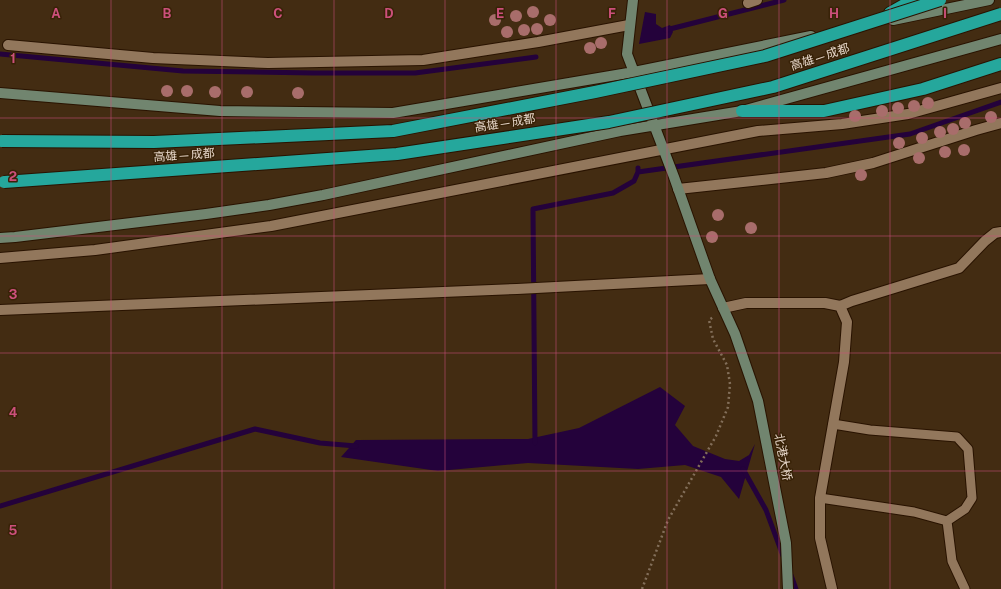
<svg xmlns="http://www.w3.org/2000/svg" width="1001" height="589" viewBox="0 0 1001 589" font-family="'Public Sans','Noto Sans SC',sans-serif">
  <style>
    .water { fill: #24023b }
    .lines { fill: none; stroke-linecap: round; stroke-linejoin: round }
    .stream { stroke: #24023b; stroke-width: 5 }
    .lane-casing { stroke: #291300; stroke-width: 11 }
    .street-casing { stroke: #291300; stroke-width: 12 }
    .secondary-casing { stroke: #291300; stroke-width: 12 }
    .highway-casing { stroke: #291300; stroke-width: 14 }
    .path { stroke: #836f5a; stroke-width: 2.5; stroke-dasharray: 2 3; stroke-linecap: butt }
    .lane { stroke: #92775c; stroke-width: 9 }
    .street { stroke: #92775c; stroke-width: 10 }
    .secondary { stroke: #71856f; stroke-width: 10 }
    .highway { stroke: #25a79c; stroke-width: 12 }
    .highway-bridge-casing { stroke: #291300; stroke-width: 14; stroke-linecap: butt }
    .highway-bridge { stroke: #25a79c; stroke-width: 12 }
    .tree { fill: #a86d6b }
    .grid { fill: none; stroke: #cc507b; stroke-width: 1; stroke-opacity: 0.55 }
    .labels { text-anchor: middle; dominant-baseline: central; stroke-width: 3; stroke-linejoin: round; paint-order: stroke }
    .street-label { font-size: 12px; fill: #e4d4c6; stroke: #382207 }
    .grid-label { font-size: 13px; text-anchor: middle; font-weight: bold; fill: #cc507b; stroke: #382207; stroke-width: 3; stroke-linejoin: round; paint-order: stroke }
  </style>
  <rect width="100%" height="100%" fill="#432c12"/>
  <path class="water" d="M645,12L656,14V24L662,28L670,25L673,32L670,38L639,44Z
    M660,387L685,406L675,425L693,446L725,459L739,461L749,455L755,444L739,499L721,477L685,465L638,469L528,463L438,471L341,457L356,440L528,439L579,428Z"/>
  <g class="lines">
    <path class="stream" d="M666,30L784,0
      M0,54L183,71L314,73H415L536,57
      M638,172L910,134L1001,102
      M535,443L533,209L613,193L634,181L638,172V168
      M743,469L766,510L783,556
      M0,506L255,429L320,443L356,446
      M791,575L796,589"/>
    <g class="lane-casing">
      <path id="lane" d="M833,424L870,430L957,437L968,449L972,498L965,509L947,521
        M820,498L914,512L947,521L952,561L965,589"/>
    </g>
    <g class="street-casing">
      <path id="street" d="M748,3L757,0
        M8,45L153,58L268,63L423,60L538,42L629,25
        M678,189L826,173L873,163L976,130L1001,123
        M0,258L95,250L271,226L758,131L842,124L908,114L1001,88
        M840,306L852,301L959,268L985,241L995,233L1001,232
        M723,308L746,303H825L840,306L847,322L844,362L820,498V538L832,589
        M0,310L517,289L710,279"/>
    </g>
    <g class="secondary-casing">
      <path id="secondary" d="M633,0L627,54L674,177L710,279L735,334L758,401L786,543L788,589
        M893,20L989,0
        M0,93L220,111L393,113L634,72L811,36
        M0,238L15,237L206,214L269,205L323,195L620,131L742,111L1001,39"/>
    </g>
    <g class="highway-casing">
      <path id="highway" d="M890,13L913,0
        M742,111H824L923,89L1001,64"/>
    </g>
    <path class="path" d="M642,589L668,520L716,436L728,407L730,384L727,365L713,339L709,320L713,317"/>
    <use href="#lane" class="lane"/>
    <use href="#street" class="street"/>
    <use href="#secondary" class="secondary"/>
    <use href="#highway" class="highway"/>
    <g class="highway-bridge-casing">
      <path id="highway-bridge" d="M2,141L154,142L393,131L595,92L765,56L940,0
        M4,182L397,154L609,122L773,87L1001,14"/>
    </g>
    <use href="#highway-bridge" class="highway-bridge"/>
  </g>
  <g class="tree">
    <circle cx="533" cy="12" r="6"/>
    <circle cx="516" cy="16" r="6"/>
    <circle cx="495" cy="20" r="6"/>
    <circle cx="550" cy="20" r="6"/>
    <circle cx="537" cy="29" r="6"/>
    <circle cx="524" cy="30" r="6"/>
    <circle cx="507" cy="32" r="6"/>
    <circle cx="601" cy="43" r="6"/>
    <circle cx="590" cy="48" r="6"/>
    <circle cx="167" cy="91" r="6"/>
    <circle cx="187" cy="91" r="6"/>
    <circle cx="215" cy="92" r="6"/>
    <circle cx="247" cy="92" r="6"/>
    <circle cx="298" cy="93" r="6"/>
    <circle cx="928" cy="103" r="6"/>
    <circle cx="914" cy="106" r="6"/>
    <circle cx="898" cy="108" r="6"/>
    <circle cx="882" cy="111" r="6"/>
    <circle cx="855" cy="116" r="6"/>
    <circle cx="991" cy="117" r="6"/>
    <circle cx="965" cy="123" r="6"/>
    <circle cx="953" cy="129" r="6"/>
    <circle cx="940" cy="132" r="6"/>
    <circle cx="922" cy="138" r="6"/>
    <circle cx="899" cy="143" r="6"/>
    <circle cx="964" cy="150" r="6"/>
    <circle cx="945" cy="152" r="6"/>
    <circle cx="919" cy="158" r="6"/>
    <circle cx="861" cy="175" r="6"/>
    <circle cx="718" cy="215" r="6"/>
    <circle cx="751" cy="228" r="6"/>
    <circle cx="712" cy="237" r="6"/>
  </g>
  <path class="grid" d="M111,0V589M222,0V589M334,0V589M445,0V589M556,0V589M667,0V589M779,0V589M890,0V589M0,118H1001M0,236H1001M0,353H1001M0,471H1001"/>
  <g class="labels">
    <g class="street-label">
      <text transform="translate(820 57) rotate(-18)">高雄—成都</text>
      <text transform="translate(505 123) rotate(-9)">高雄—成都</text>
      <text transform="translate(184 155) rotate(-4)">高雄—成都</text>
      <text transform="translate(783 457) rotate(79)">北港大桥</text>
    </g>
  </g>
  <g class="grid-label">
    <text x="56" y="18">A</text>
    <text x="167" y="18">B</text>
    <text x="278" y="18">C</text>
    <text x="389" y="18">D</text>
    <text x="500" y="18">E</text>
    <text x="612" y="18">F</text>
    <text x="723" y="18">G</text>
    <text x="834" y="18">H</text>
    <text x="945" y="18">I</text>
    <text x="13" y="63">1</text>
    <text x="13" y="181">2</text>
    <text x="13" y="299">3</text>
    <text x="13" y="417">4</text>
    <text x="13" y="535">5</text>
  </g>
</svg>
